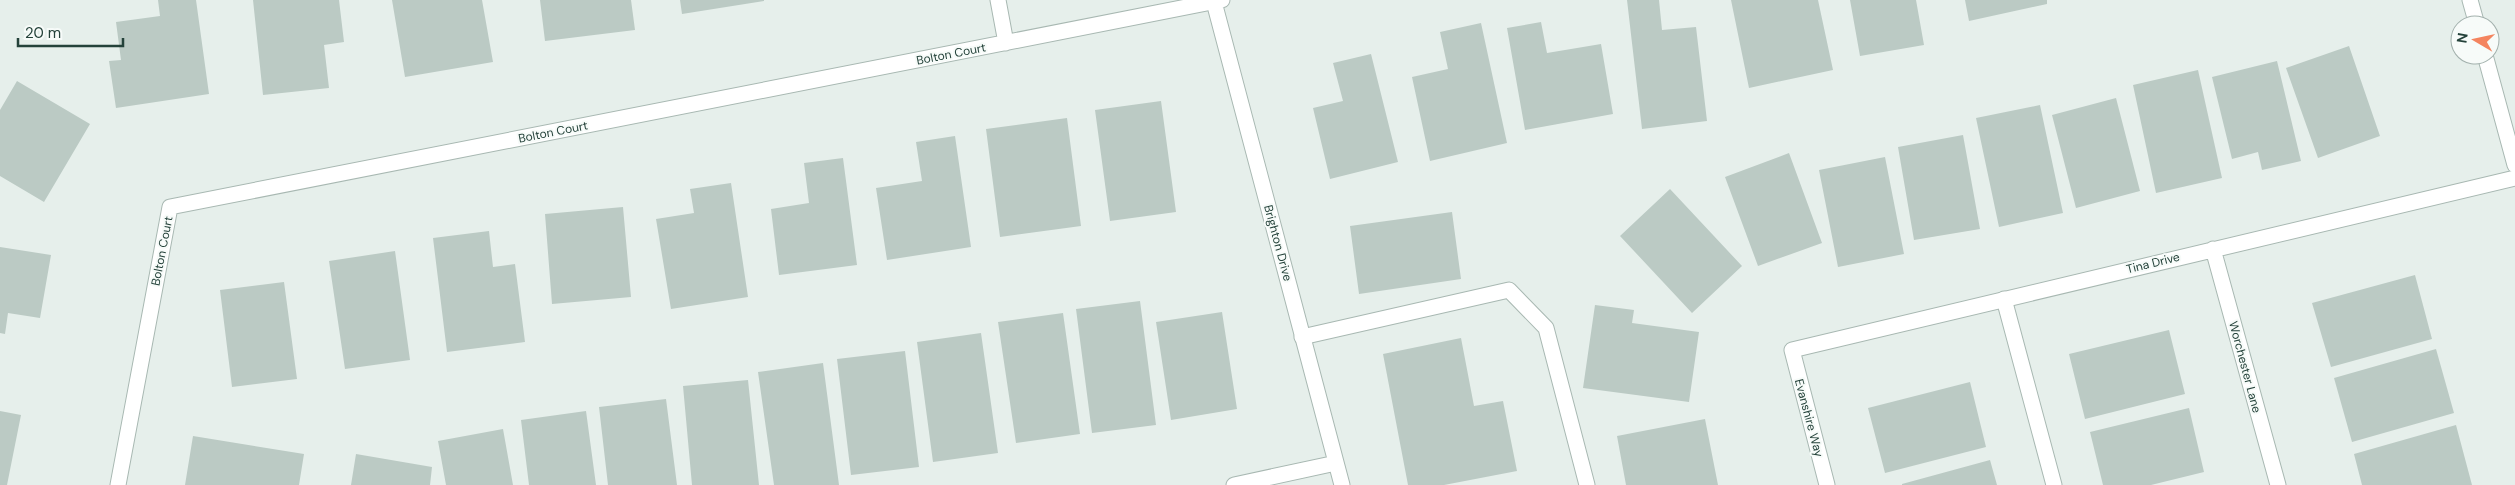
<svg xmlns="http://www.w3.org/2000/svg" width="2515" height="485" viewBox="0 0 2515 485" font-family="'DM Sans',sans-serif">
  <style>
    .building { fill: #bbcac4 }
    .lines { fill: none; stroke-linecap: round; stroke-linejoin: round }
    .service-casing { stroke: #a8b8b2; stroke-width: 17 }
    .minor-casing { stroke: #a8b8b2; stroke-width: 17 }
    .tertiary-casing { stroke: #a8b8b2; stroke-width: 17 }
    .service { stroke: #fff; stroke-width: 15 }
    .minor { stroke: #fff; stroke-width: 15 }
    .tertiary { stroke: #fff; stroke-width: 15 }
    .labels { text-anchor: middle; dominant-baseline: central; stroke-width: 4; stroke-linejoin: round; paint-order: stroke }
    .street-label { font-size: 12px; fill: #24423a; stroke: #f7fbf9 }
  </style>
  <rect width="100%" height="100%" fill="#e6efeb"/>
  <path class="building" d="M158,0H196L209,94L116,108L109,61L121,60L116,22L160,16Z
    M253,0H339L344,42L324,45L329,88L263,95Z
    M392,0H482L493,62L405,77Z
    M540,0H631L635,30L545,41Z
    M680,0H764V1L682,14Z
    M1627,0H1659L1662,30L1696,27L1707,121L1642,129Z
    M1731,0H1818L1833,70L1749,88Z
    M1850,0H1916L1924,45L1860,56Z
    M1965,0H2047V4L1969,21Z
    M1541,22L1547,53L1601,44L1613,114L1525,130L1507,28Z
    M1481,23L1507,143L1430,161L1412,77L1448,69L1440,32Z
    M2349,46L2380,136L2318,158L2286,68Z
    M1371,54L1398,162L1330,179L1313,108L1343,101L1333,63Z
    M2277,61L2301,161L2262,170L2258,152L2232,159L2212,77Z
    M2198,70L2222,178L2156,193L2133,85Z
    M17,81L90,124L44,202L0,176V110Z
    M2116,98L2140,191L2076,208L2052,115Z
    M1161,101L1176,212L1110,221L1095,110Z
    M2040,105L2063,213L1999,227L1976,118Z
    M1067,118L1081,226L1000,237L986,129Z
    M1963,135L1980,229L1914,240L1898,147Z
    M955,136L971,247L887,260L876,188L922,181L916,142Z
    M1789,153L1822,243L1758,266L1725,177Z
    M1885,157L1904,254L1838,267L1819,170Z
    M843,158L857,265L779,275L771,209L809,203L804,163Z
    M731,183L748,297L671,309L656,219L694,213L690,189Z
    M1670,189L1742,266L1692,313L1620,236Z
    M623,207L631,297L552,304L545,214Z
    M1452,212L1461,279L1359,294L1350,226Z
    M489,231L493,267L515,264L525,342L447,352L433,238Z
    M0,247L51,255L40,318L8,313L5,334L0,333Z
    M395,251L410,360L345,369L329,261Z
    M2415,275L2432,339L2331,367L2312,303Z
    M284,282L297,379L232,387L220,290Z
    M1140,301L1156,425L1092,433L1076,309Z
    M1595,305L1634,310L1632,323L1699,332L1689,402L1583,388Z
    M1222,312L1237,409L1171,420L1156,322Z
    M1063,313L1080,434L1016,443L998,322Z
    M2169,330L2185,394L2085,419L2069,354Z
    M981,333L998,453L933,462L917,342Z
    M1461,338L1474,406L1503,401L1517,471L1444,485H1408L1383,354Z
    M2436,349L2454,413L2352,442L2334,378Z
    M905,351L919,467L851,475L837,359Z
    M823,363L839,485H774L758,372Z
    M748,380L759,485H692L683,386Z
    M1970,382L1986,447L1885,473L1868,408Z
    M666,399L677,485H608L599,407Z
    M2189,408L2204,472L2151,485H2103L2090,432Z
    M0,411L21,415L7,485H0Z
    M586,411L596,485H529L521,420Z
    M1705,419L1718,485H1626L1617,436Z
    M2456,425L2472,485H2362L2354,454Z
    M503,429L513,485H446L438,441Z
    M193,436L304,454L299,485H185Z
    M356,454L432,467L430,485H351Z
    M1990,460L1997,485H1902V484Z"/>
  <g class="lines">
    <g class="service-casing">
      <path id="service" d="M2004,299L2054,485
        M1302,337L1509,290L1546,328L1587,485"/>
    </g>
    <g class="minor-casing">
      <path id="minor" d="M998,0L1006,43
        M1214,2L1342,485
        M2213,249L2278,485
        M118,485L170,207L1222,0
        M1234,485L1336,463
        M1827,485L1792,350L2515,178"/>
    </g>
    <g class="tertiary-casing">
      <path id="tertiary" d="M2470,0L2477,25
        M2485,55L2515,165"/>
    </g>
    <use href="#service" class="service"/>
    <use href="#minor" class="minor"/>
    <use href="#tertiary" class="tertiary"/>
  </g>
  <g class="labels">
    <g class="street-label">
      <text transform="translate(951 54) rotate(-11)">Bolton Court</text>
      <text transform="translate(553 132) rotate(-11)">Bolton Court</text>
      <text transform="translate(1278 243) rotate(75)">Brighton Drive</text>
      <text transform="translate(162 251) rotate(-79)">Bolton Court</text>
      <text transform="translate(2153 263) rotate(-14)">Tina Drive</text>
      <text transform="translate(2245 367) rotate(75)">Worchester Lane</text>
      <text transform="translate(1809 418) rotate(75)">Evanshire Way</text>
    </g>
  </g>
  <g transform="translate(2475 40) rotate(279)"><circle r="24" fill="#f7fbf9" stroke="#a3b1ad"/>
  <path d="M0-4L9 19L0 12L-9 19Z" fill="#f4845f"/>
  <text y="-8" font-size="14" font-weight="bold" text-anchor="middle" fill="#24423a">N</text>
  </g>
  <path d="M18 38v8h105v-8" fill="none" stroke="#24423a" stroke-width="2.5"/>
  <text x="25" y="38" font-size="15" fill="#24423a" stroke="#f7fbf9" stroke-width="4" paint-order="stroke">20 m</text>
</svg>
